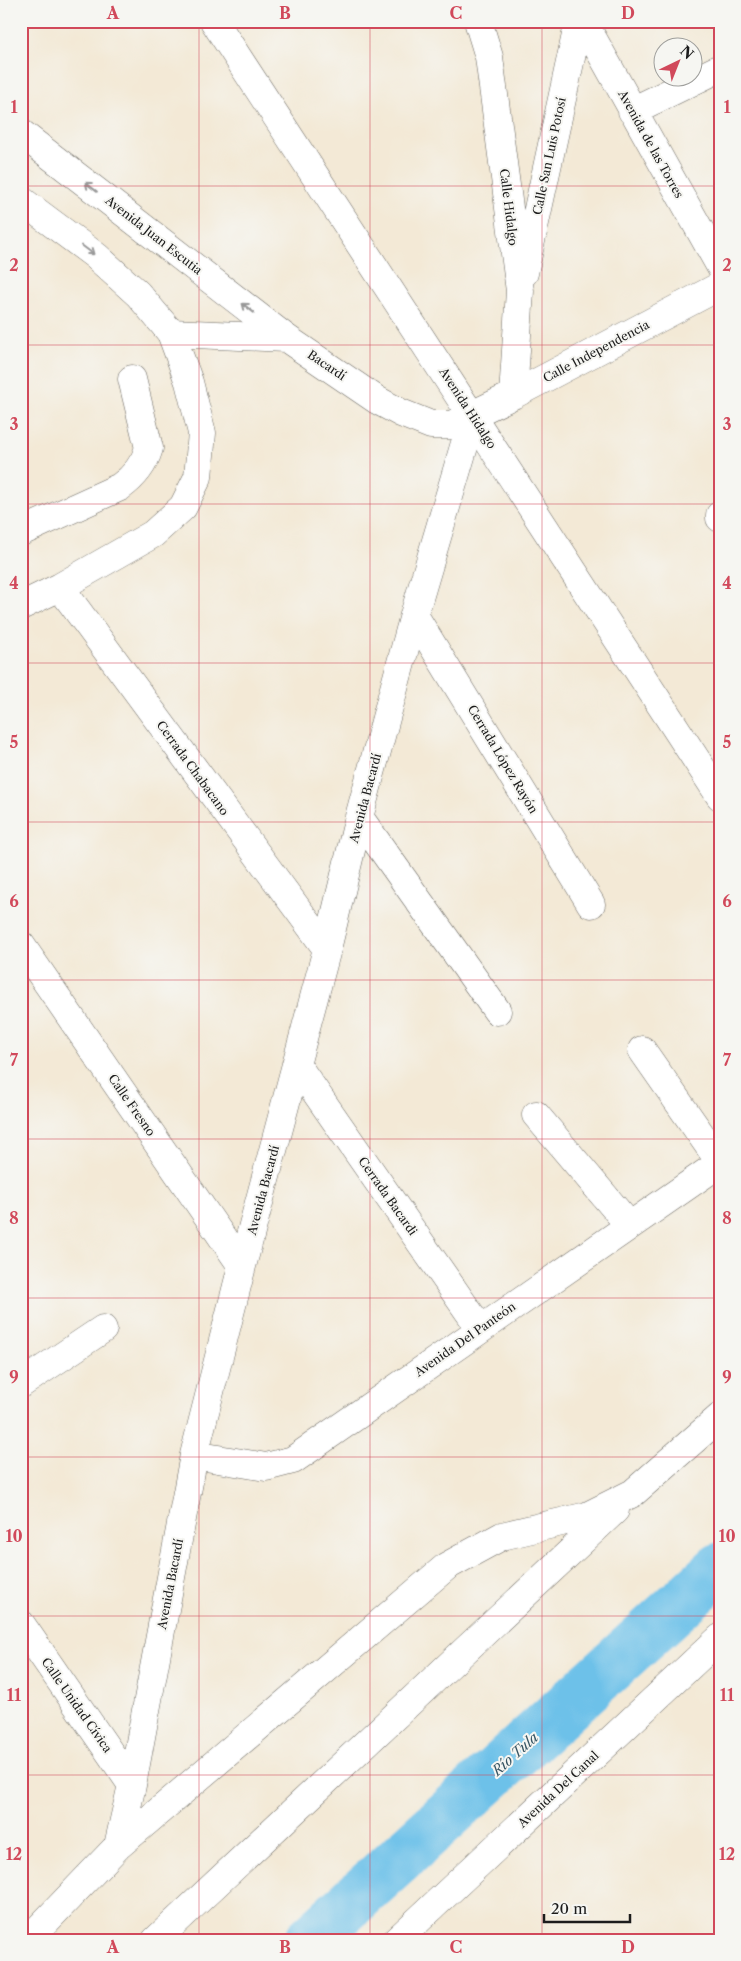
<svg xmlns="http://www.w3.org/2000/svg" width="741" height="1961" viewBox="0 0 741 1961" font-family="'Libre Caslon Text',serif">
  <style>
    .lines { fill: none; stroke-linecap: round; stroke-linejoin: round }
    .river { stroke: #6dc1e9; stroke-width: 51 }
    .minor-casing { stroke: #67645d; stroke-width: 29 }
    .major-casing { stroke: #67645d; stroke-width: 29 }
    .minor { stroke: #fff; stroke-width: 28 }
    .major { stroke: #fff; stroke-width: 28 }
    .oneway { stroke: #999 }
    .grid { fill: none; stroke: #d1495b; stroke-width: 1; stroke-opacity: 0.55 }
    .labels { text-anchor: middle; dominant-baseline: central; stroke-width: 4; stroke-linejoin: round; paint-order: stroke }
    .street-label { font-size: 12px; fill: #1c1c1c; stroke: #f6f6f2 }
    .water-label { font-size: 14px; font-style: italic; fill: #385664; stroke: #f6f6f2 }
    .neatline { fill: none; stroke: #d1495b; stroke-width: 2 }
    .grid-label { font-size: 16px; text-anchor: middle; font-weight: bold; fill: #d1495b }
  </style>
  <rect width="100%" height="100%" fill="#f6f6f2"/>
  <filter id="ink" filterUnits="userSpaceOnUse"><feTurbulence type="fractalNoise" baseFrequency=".02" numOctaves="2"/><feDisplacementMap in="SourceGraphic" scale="10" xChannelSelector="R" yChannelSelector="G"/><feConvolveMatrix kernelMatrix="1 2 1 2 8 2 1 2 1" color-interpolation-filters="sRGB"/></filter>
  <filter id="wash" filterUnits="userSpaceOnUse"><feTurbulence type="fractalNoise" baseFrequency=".0096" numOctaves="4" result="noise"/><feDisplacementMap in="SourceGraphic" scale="20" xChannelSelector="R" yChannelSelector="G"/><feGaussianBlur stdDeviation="1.12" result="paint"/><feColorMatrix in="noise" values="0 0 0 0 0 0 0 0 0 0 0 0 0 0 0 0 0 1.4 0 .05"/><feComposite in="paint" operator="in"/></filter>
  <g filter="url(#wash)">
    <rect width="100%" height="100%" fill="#f3e9d6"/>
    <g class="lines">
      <path class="river" d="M310,1940L720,1568"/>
    </g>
  </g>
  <g filter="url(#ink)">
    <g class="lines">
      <g class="minor-casing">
        <path id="minor" d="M478,21L489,57L520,291L513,395
          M583,21L720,266
          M632,111L720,68
          M524,273L579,21
          M720,515V518
          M21,532L120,487C134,477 144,465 149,448L132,379
          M60,587L327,949
          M21,606L60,587L153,534L183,507L198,477L202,433L189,382L171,333L286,338L377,400L401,413L431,425H451L513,395L720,286
          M414,615L591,904
          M359,817L497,1011
          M21,945L242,1266
          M642,1050L720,1162
          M296,1064L480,1328
          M536,1115L629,1225
          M21,1384L103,1329
          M194,1455L266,1467L293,1460L720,1163
          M21,1624L132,1785
          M118,1846L132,1785L194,1455L242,1266L327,949L359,817L414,615L473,416
          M28,1940L118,1846L447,1566L502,1536L587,1516L633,1493L720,1417
          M156,1940L615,1510
          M397,1940L720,1638"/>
      </g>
      <g class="major-casing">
        <path id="major" d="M214,21L720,796
          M21,133L286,338
          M21,200L96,256L138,294L171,333"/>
      </g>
      <use href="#minor" class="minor"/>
      <use href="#major" class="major"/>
    </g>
    <defs><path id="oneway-shaft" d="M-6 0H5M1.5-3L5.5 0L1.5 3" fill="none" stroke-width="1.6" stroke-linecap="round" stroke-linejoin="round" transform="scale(1.25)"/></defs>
    <g class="oneway">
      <use href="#oneway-shaft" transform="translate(91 187) rotate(-142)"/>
      <use href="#oneway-shaft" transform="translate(88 250) rotate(37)"/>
      <use href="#oneway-shaft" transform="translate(248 308) rotate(-142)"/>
    </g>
  </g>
  <path class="grid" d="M199,21V1940M370,21V1940M542,21V1940M21,186H720M21,345H720M21,504H720M21,663H720M21,822H720M21,980H720M21,1139H720M21,1298H720M21,1457H720M21,1616H720M21,1775H720"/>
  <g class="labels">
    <g class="street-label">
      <text transform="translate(651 144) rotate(61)">Avenida de las Torres</text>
      <text transform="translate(549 156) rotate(-78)">Calle San Luis Potosí</text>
      <text transform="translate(509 207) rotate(83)">Calle Hidalgo</text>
      <text transform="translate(154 235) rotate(38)">Avenida Juan Escutia</text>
      <text transform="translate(596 351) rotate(-28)">Calle Independencia</text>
      <text transform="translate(327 365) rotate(34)">Bacardí</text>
      <text transform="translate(468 408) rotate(57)">Avenida Hidalgo</text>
      <text transform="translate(503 759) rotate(59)">Cerrada López Rayón</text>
      <text transform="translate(193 768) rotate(54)">Cerrada Chabacano</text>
      <text transform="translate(365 798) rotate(-75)">Avenida Bacardí</text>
      <text transform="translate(132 1105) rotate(55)">Calle Fresno</text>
      <text transform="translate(263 1190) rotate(-75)">Avenida Bacardí</text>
      <text transform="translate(388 1196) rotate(55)">Cerrada Bacardi</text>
      <text transform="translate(465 1339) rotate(-35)">Avenida Del Panteón</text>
      <text transform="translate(170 1584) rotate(-79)">Avenida Bacardí</text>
      <text transform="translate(77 1705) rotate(55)">Calle Unidad Cívica</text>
      <text transform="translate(558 1789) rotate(-43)">Avenida Del Canal</text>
    </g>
    <g class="water-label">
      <text transform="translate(515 1754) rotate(-42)">Río Tula</text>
    </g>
  </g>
  <rect width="741" height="1961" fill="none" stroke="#f6f6f2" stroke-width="55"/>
  <g transform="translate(678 62) rotate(43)"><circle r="24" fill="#f6f6f2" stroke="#9f9f9c"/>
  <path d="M0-4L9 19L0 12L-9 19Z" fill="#d1495b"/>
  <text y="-8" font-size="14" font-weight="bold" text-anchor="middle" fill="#1c1c1c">N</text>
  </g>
  <path d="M544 1914v8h86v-8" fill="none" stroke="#1c1c1c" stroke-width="2.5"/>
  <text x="551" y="1914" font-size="15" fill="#1c1c1c" stroke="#f6f6f2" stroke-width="4" paint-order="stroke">20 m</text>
  <rect x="28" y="28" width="686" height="1906" class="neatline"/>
  <g class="grid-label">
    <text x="113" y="19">A</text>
    <text x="285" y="19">B</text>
    <text x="456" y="19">C</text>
    <text x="628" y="19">D</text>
    <text x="14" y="113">1</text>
    <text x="727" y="113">1</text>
    <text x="14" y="271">2</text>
    <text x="727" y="271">2</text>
    <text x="14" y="430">3</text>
    <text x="727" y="430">3</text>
    <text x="14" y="589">4</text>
    <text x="727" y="589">4</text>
    <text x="14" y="748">5</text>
    <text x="727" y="748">5</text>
    <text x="14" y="907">6</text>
    <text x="727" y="907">6</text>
    <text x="14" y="1066">7</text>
    <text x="727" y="1066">7</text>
    <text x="14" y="1224">8</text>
    <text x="727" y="1224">8</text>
    <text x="14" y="1383">9</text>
    <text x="727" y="1383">9</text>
    <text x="14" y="1542">10</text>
    <text x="727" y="1542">10</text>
    <text x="14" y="1701">11</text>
    <text x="727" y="1701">11</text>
    <text x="14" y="1860">12</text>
    <text x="727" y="1860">12</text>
    <text x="113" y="1953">A</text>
    <text x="285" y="1953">B</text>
    <text x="456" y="1953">C</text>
    <text x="628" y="1953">D</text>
  </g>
</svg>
